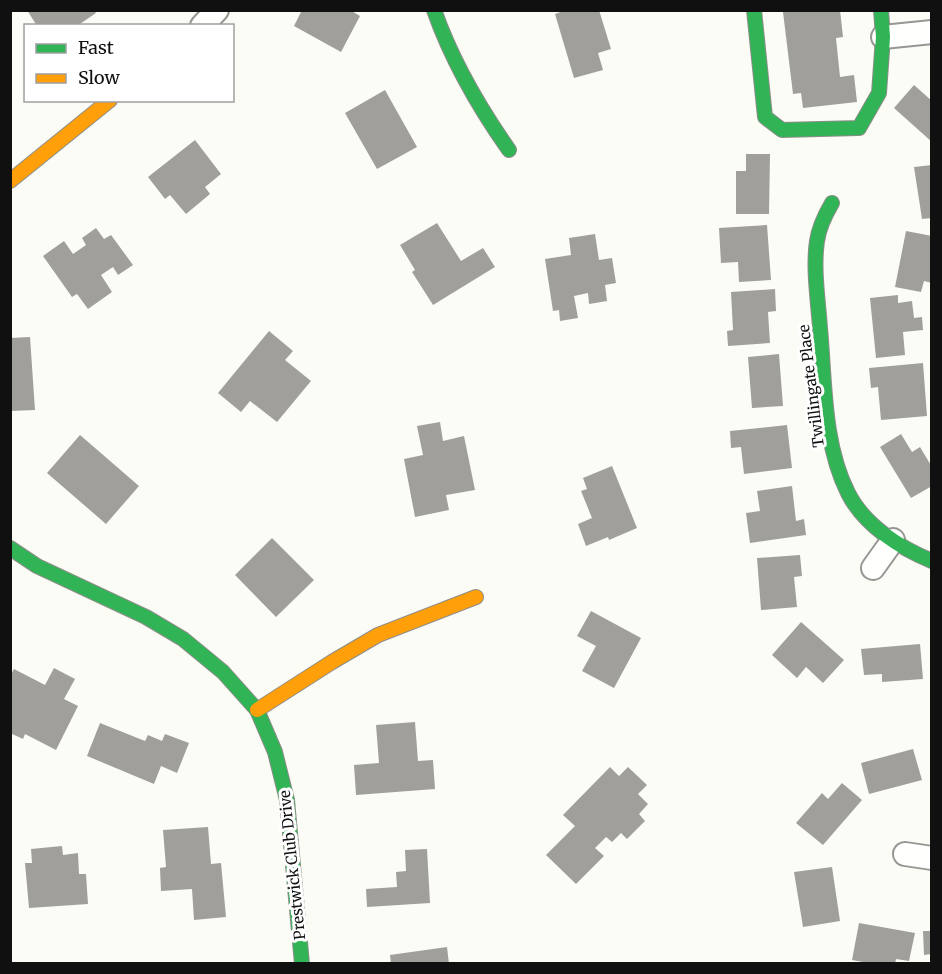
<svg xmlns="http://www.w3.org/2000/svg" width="942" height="974" viewBox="0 0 942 974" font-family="Merriweather,serif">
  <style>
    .building { fill: #a09f9b }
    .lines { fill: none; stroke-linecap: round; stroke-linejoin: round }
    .street-casing { stroke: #969694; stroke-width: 26 }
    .fast-casing { stroke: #8d8d8a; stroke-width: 16 }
    .slow-casing { stroke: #8d8d8a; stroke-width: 16 }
    .street { stroke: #fffffe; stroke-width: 22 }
    .fast { stroke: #30b455; stroke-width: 14 }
    .slow { stroke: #ff9f0a; stroke-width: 14 }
    .labels { text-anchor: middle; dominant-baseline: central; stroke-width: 6; stroke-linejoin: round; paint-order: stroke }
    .street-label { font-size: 15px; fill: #101010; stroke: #fff }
  </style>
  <rect width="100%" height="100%" fill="#fcfcf6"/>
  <path class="building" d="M27,10H94L96,13L77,26H37Z
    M302,10H350L360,16L341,52L294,26Z
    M566,10H599L611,49L598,53L603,70L574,78L555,14Z
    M793,10H840L843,37L836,38L840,77L854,75L857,102L803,108L801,93L793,94L783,12Z
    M914,85L932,101V142L894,108Z
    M385,90L417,147L377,169L345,113Z
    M195,140L221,174L205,187L210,194L186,214L170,195L165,199L148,177Z
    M746,154H770L769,214H736V171H746Z
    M932,165V218L922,219L914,167Z
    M437,223L461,261L483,248L495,267L433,305L412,272L415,270L400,245Z
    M767,225L771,280L739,282L738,262L721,263L719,228Z
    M96,228L104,239L111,235L133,265L118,275L113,267L101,275L112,292L88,309L77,294L72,297L43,256L64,241L73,254L86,245L82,238Z
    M906,231L932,236V283L924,281L921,292L895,287Z
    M595,234L599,260L612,258L616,283L605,285L607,301L589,304L588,293L574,296L578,318L560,321L559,310L553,311L545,259L571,255L569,238Z
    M775,289L776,311L768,312L770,343L728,346L727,331L733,330L731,292Z
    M898,295V303L912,301L914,318L922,317L923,330L903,332L905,355L876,358L870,298Z
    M269,331L293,351L285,360L311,381L277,422L250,401L241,412L218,393Z
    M30,337L35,410L10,411V338Z
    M779,354L783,406L752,408L748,357Z
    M923,363L927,416L881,420L878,387L871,388L869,368Z
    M440,422L443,441L464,436L475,490L446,495L449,510L415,517L404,459L423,455L417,426Z
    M787,425L792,468L744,474L741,447L731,448L730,431Z
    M901,434L912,452L920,447L932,467V486L911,498L880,447Z
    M80,435L139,486L106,524L47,473Z
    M612,466L637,528L609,540L608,537L586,546L578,524L592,518L581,491L587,489L583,478Z
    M792,486L796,521L804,519L806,535L750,543L746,513L760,511L757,491Z
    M272,538L314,580L276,617L235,575Z
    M800,555L802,576L794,577L797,607L761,610L757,558Z
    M591,611L641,638L614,688L582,671L596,646L577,636Z
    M801,622L844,660L823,683L806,667L797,678L772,655Z
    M920,644L923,679L882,682V674L864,675L861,649Z
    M54,668L75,679L64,699L78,706L56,750L25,734L23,739L10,733V676L14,669L45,685Z
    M415,722L418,761L433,760L435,789L356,795L354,765L379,763L376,725Z
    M100,723L145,741L148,735L162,741L165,734L189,743L177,773L161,766L154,784L87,756Z
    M913,749L922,780L869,794L861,763Z
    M610,767L619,776L628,767L647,785L638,794L648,804L639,814L645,821L627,839L621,833L612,842L606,837L595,848L604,856L576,884L546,855L575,826L563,815Z
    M842,783L862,800L823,845L796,823L822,793L828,799Z
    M208,827L211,864L221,863L226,917L194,920L192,889L161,891L160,868L166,867L163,830Z
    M62,846L63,855L78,853L79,874H86L88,904L29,908L25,863H32L31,849Z
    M427,849L430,903L367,907L366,889L397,887L396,872L406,871L405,850Z
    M832,867L840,921L803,927L794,872Z
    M859,923L915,933L909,961L896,959L895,964H874L852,960Z
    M923,931H932V954L924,955Z
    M447,947L449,964H391L390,955Z"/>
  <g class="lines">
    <g class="street-casing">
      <path id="street" d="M202,26L217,10
        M883,37L932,32
        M873,568L893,540
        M905,854L932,858"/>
    </g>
    <g class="fast-casing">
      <path id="fast" d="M434,10C452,61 478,106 509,150
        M754,10L765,117L782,130L859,128L879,93L883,37L881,10
        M832,203C825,215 819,227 817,241C813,269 818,299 820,328C825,382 823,444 848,493C864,525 900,548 932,561
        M10,548L37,566L146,617L183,639L223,672L257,710L275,752L287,800L302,964"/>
    </g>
    <g class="slow-casing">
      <path id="slow" d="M10,181L110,100
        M257,710L332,662L378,635L476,597"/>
    </g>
    <use href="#street" class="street"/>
    <use href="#fast" class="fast"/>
    <use href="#slow" class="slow"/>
  </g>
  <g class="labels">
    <g class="street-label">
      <text transform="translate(811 386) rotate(-97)">Twillingate Place</text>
      <text transform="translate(292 865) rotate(-96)">Prestwick Club Drive</text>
    </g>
  </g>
  <rect width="942" height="974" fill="none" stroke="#101010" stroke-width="24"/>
  <rect x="24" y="24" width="210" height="78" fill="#ffffff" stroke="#9f9f9f" stroke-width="1.5"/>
  <rect x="36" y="44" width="30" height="9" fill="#30b455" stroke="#9f9f9f" stroke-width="1.5"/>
  <text x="78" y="54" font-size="18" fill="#101010">Fast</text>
  <rect x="36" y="74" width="30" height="9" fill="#ff9f0a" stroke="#9f9f9f" stroke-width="1.5"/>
  <text x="78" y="84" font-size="18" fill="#101010">Slow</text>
</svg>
